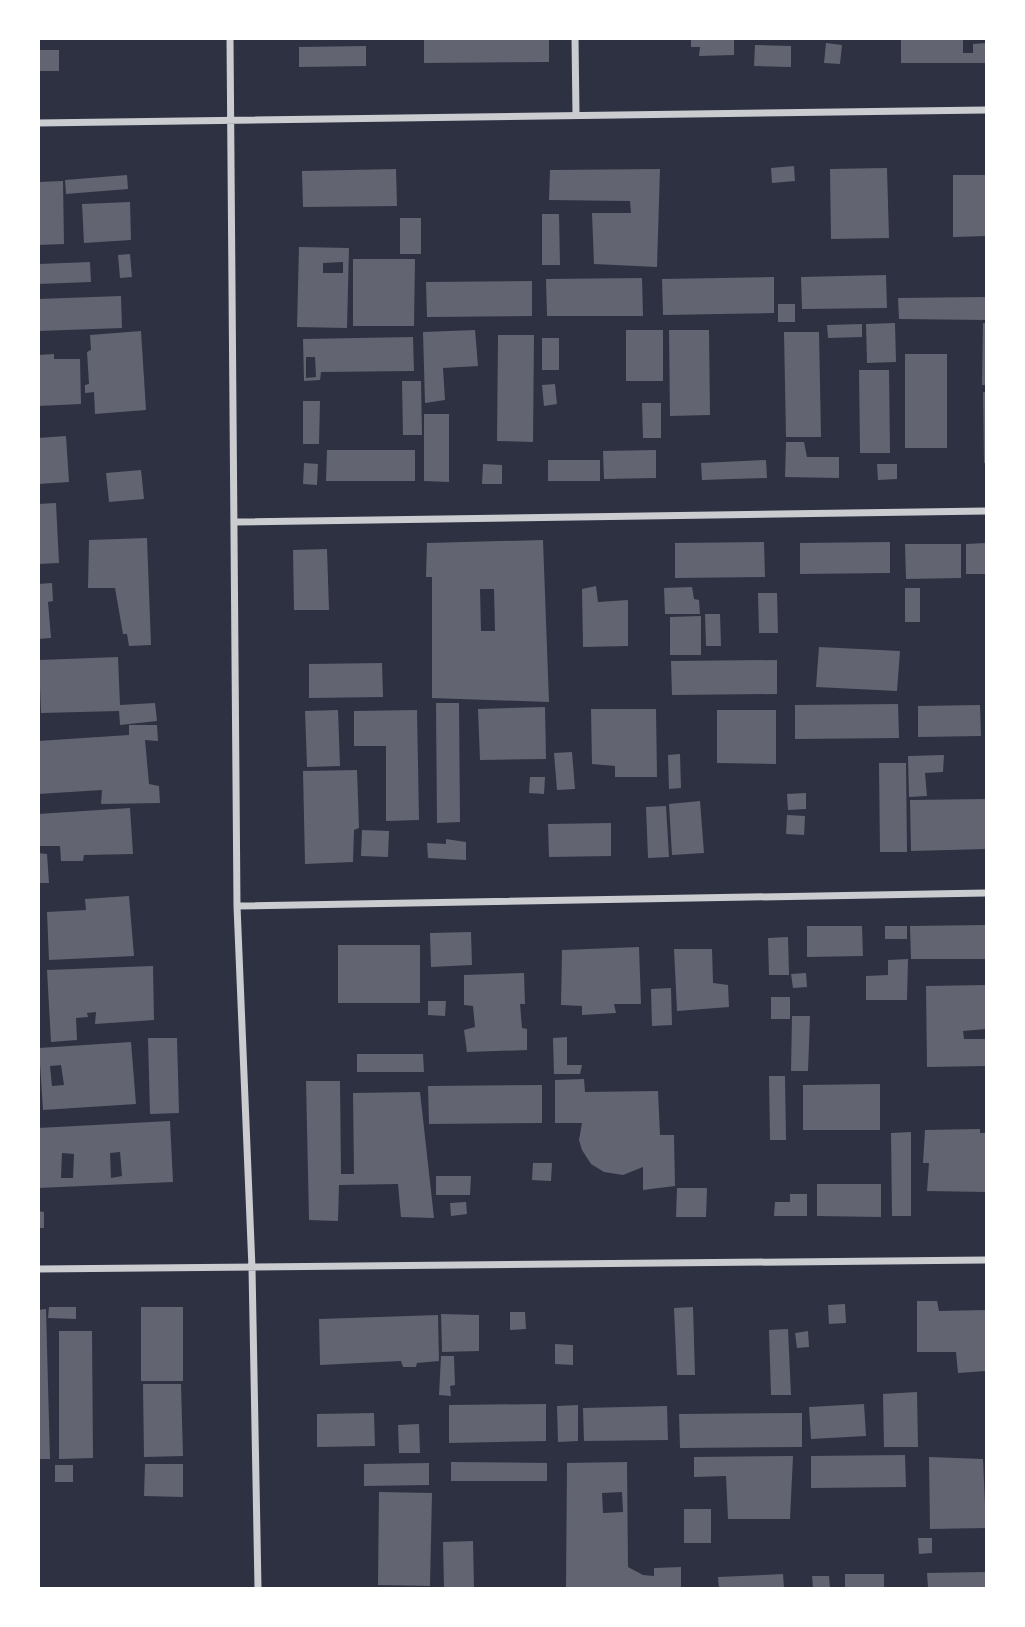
<svg xmlns="http://www.w3.org/2000/svg" width="1025" height="1627" viewBox="0 0 1025 1627" font-family="Cabin,sans-serif">
  <style>
    .building { fill: #626471; fill-rule: evenodd }
    .lines { fill: none; stroke-linecap: round; stroke-linejoin: round }
    .minor { stroke: #caccd0; stroke-width: 7 }
  </style>
  <rect width="100%" height="100%" fill="#2d3142"/>
  <path class="building" d="M424,38H549V62L424,63Z
    M691,38H734V55L699,56L700,47H691Z
    M901,38H963V53H973V44L986,43V63H901Z
    M826,43L842,45L840,64L824,63Z
    M755,45L791,46V67L754,66Z
    M366,46V66L299,67V47Z
    M38,50H59V71H38Z
    M794,166L795,181L772,183L771,168Z
    M887,168L889,238L831,239L830,169Z
    M396,169L397,206L303,207L302,171Z
    M660,169L657,267L594,264L592,213H631L630,201L549,200L550,170Z
    M127,175L128,189L66,194L65,180Z
    M953,175H986V236L953,237Z
    M63,181L64,244L38,245V182Z
    M130,202L131,240L84,243L82,204Z
    M542,214H559L560,265H542Z
    M400,218H421V254H400Z
    M299,247L349,248L347,328L297,327ZM343,262V273H323V263Z
    M130,254L132,277L120,278L118,255Z
    M353,259H415L414,326H353Z
    M90,262L91,282L38,284V264Z
    M886,275L887,308L802,309L801,277Z
    M774,277V313L663,315L662,279Z
    M642,278L643,316H547L546,279Z
    M532,281V316L427,317L426,282Z
    M121,296L122,328L38,331V299Z
    M986,297V320L899,319L898,298Z
    M778,304H795V322H778Z
    M895,323L896,362L867,363L866,324Z
    M983,323H986V385H982Z
    M862,324V337L828,338L827,325Z
    M475,330L478,366L443,368L445,400L425,403L423,332Z
    M626,330H663V381H626Z
    M669,330H709L710,415L670,416Z
    M141,331L146,410L95,414L94,392L85,393V385L89,384L87,352L91,350L90,335Z
    M784,332H819L821,437H786Z
    M498,335H534L533,442L497,441Z
    M413,337L414,371L321,372L320,380L304,381L303,339ZM306,357H315L316,377L306,378Z
    M542,338H559V370H542Z
    M54,354V359H80L81,404L38,406V355Z
    M905,354H947V448H905Z
    M859,370H889L890,453H860Z
    M402,381H421L422,435H403Z
    M555,384L557,404L544,406L542,385Z
    M983,392H986V463H984Z
    M303,401H320L319,444H303Z
    M642,403H661V438H643Z
    M424,414H449V482L424,481Z
    M66,436L69,482L38,484V438Z
    M786,442H804L807,457H839V478L785,477Z
    M327,450H415V481H326Z
    M656,450V478L604,479L603,451Z
    M548,460H600V481H548Z
    M766,460L767,478L702,480L701,463Z
    M304,463L318,464L317,485L303,484Z
    M483,464L502,465V484H482Z
    M877,464H897V479L878,480Z
    M141,470L144,499L109,502L106,473Z
    M56,503L59,563L38,564V504Z
    M147,538L151,645L129,646L127,634H123L115,588H88L89,540Z
    M543,540L549,702L432,698V577H426L427,543ZM480,589H494L495,631H481Z
    M764,542L765,577L675,578V543Z
    M890,542V573L800,574V543Z
    M986,543V574H966V544Z
    M905,544H961V578L906,579Z
    M327,549L329,610H294L293,550Z
    M52,583L53,601L48,602L51,638L38,639V584Z
    M596,586L598,602L628,600V646L583,647L582,589Z
    M692,587L694,599L699,600L700,614H665L664,588Z
    M905,588H920V622H905Z
    M758,593H777L778,633H759Z
    M705,614H720L721,646H706Z
    M701,616V655H670V617Z
    M819,647L900,651L897,691L816,687Z
    M118,657L120,705L155,703L157,721L120,725L119,711L41,713L39,660Z
    M777,660V694L672,695L671,661Z
    M382,663L383,697L309,698V664Z
    M436,703H459L460,822L437,823Z
    M898,704L899,738L795,739V705Z
    M980,705L981,736L918,737V706Z
    M545,707L546,759L480,760L478,709Z
    M591,709H656L657,777H615V766L592,764Z
    M338,710L340,766L307,767L305,711Z
    M417,710L419,820L386,821V746H354V711Z
    M717,710H776V764L717,763Z
    M129,725H157L158,741L145,740L149,784L159,786L160,803L101,804L102,790L38,794V741L129,735Z
    M572,752L575,789L557,790L554,753Z
    M680,754L681,788L669,789L668,755Z
    M944,755L943,772L925,773L927,796L909,797L908,756Z
    M879,763H906L907,852H880Z
    M357,770L359,828L354,830L353,862L305,864L303,771Z
    M530,777H545L544,794L529,793Z
    M806,793V809L788,810L787,794Z
    M986,799V849L911,851L910,800Z
    M700,801L704,853L672,855L669,804Z
    M666,806L669,857L648,858L646,807Z
    M130,808L133,854L84,855L83,861H61L60,846H38V814Z
    M787,815L805,816L804,835L786,834Z
    M611,823V856L549,857L548,824Z
    M362,830L389,831L388,857L361,856Z
    M446,839L466,842V860L428,858L427,843L446,844Z
    M38,853L47,854L49,883H38Z
    M129,896L134,956L49,960L47,912L86,910L85,899Z
    M986,925V959H911L910,926Z
    M807,926H862L863,956L807,957Z
    M885,926H907V939H885Z
    M471,932L472,965L431,967L430,933Z
    M788,937L789,975H769L768,938Z
    M338,945H420V1003H338Z
    M639,947L641,1004H614L616,1013L582,1015V1006L561,1005L562,950Z
    M674,949H712L713,983L728,985L729,1007L677,1011Z
    M908,959L907,1000H866V976L888,975V960Z
    M153,966L154,1020L95,1024L96,1012L87,1013L88,1017L76,1018L77,1040L51,1042L47,970Z
    M524,973L525,1004H520L522,1028L527,1029V1050L467,1052L464,1030L475,1027L473,1006L464,1005V975Z
    M806,973L807,987L793,988L791,974Z
    M986,985V1029L963,1031L964,1039H986V1066L927,1067L926,986Z
    M671,988L672,1025L652,1026L651,989Z
    M771,997H790V1019H771Z
    M428,1001H446L445,1016L428,1015Z
    M792,1016H810L808,1071H791Z
    M567,1037V1065H582L580,1074H554L553,1038Z
    M148,1038H177L179,1113L150,1114Z
    M131,1042L136,1104L43,1110L39,1048ZM61,1065L64,1085L52,1086L50,1066Z
    M357,1054H423L424,1072H357Z
    M769,1076H785L786,1140H770Z
    M584,1079L585,1092L658,1091L660,1135H674L675,1186L643,1190V1167L623,1175L604,1172L591,1164L582,1150L579,1140L582,1123H555V1080Z
    M306,1081H340L341,1174H354L353,1093L420,1092L434,1218L401,1217L398,1184L339,1185L338,1221L309,1220Z
    M880,1084V1130H803V1085Z
    M542,1085V1123L429,1124L428,1086Z
    M170,1121L173,1182L38,1188V1128ZM120,1152L122,1176L111,1178L110,1153ZM62,1153L74,1154L73,1178H61Z
    M980,1129V1133H986V1192L927,1191L929,1163H923L925,1130Z
    M911,1132V1216H892L891,1133Z
    M533,1163H552L551,1181L532,1180Z
    M436,1176H471L470,1195H436Z
    M817,1184H881V1217L817,1216Z
    M677,1188H707L706,1217H676Z
    M790,1194H807V1216H774L775,1202H790Z
    M466,1202L467,1214L451,1216L450,1203Z
    M38,1211L44,1212V1228H38Z
    M917,1301H937L939,1311L986,1310V1371L958,1373L956,1352H917Z
    M845,1304L846,1323L829,1324L828,1305Z
    M49,1307H76V1319L48,1318Z
    M141,1307H183V1381H141Z
    M693,1307L695,1375H677L674,1308Z
    M46,1309L50,1459H38V1310Z
    M510,1312H525L526,1329L510,1330Z
    M441,1314L479,1315V1351L442,1352Z
    M438,1315L439,1361L417,1363L416,1367H403L401,1361L320,1365L319,1319Z
    M788,1329L791,1395H771L769,1330Z
    M59,1331H92L93,1458L59,1459Z
    M808,1331L809,1347L797,1348L795,1333Z
    M555,1344L573,1345V1365L555,1364Z
    M441,1356H454L455,1385L450,1386L451,1396L439,1395Z
    M143,1384H181L183,1456L144,1457Z
    M917,1392L918,1447H884L883,1394Z
    M546,1404V1441L449,1443V1405Z
    M864,1404L866,1436L811,1439L809,1407Z
    M578,1405V1441L558,1442L557,1406Z
    M667,1406L668,1440L584,1441L583,1408Z
    M374,1413L375,1446L317,1447V1414Z
    M802,1413V1447L680,1448L679,1414Z
    M419,1424L420,1453H399L398,1425Z
    M905,1455L906,1487L811,1488V1456Z
    M793,1456L790,1519H728L726,1476L694,1477V1457Z
    M929,1457L983,1459L986,1528L930,1529Z
    M451,1462L547,1463V1481H451Z
    M627,1462L628,1567L643,1575L654,1576V1568L681,1567V1588H566L567,1463ZM622,1492L623,1512L603,1513L602,1493Z
    M429,1463V1485L364,1486V1464Z
    M145,1464H183V1497L144,1496Z
    M55,1465H73V1482H55Z
    M379,1492L432,1493L430,1586L378,1585Z
    M684,1509H711V1543H684Z
    M918,1538H932V1553L919,1554Z
    M473,1541L474,1588H444L443,1542Z
    M986,1572V1588H928L927,1573Z
    M783,1574L784,1588H719L718,1577Z
    M845,1574H884V1588H845Z
    M812,1576H829L830,1588H813Z"/>
  <g class="lines">
    <path class="minor" d="M230,38L237,906L252,1268L258,1588
      M575,38L576,115
      M38,123L986,110
      M234,522L986,511
      M237,906L986,893
      M38,1269L986,1260"/>
  </g>
  <rect width="1025" height="1627" fill="none" stroke="#ffffff" stroke-width="80"/>
</svg>
